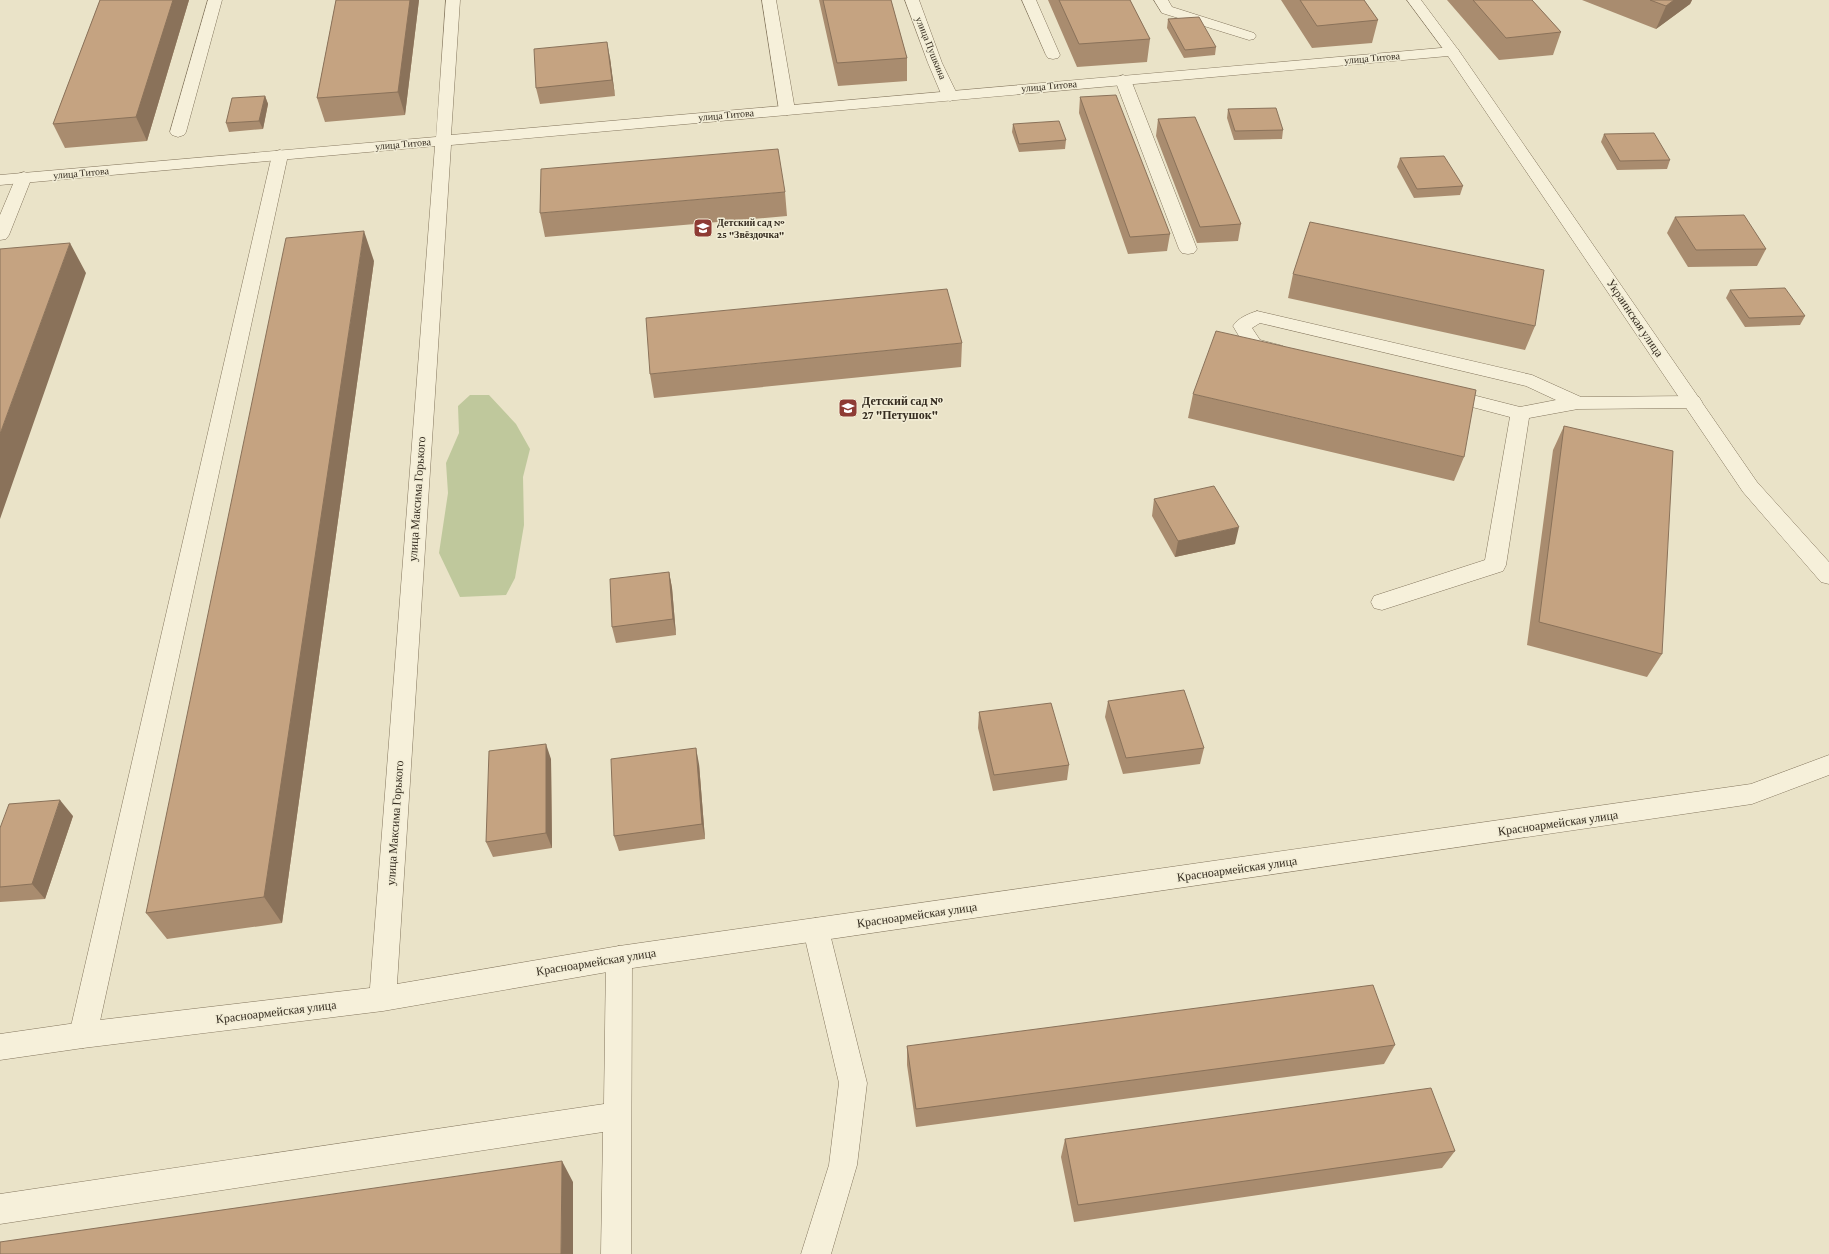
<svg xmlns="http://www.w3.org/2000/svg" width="1829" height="1254" viewBox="0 0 1829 1254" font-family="'Crimson Pro',serif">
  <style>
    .green { fill: #bfc89c }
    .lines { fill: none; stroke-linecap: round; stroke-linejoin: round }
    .lane-casing { stroke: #84765e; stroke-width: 1 }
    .street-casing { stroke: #84765e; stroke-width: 1 }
    .lane { fill: #f6f0da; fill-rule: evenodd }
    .street { fill: #f6f0da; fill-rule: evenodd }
    .wall { fill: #a98c6f }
    .shaded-wall { fill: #8a725a }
    .building { fill: #c5a381; stroke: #8a725a }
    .labels { text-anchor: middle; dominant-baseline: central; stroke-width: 3; stroke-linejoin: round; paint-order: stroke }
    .far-street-label { font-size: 10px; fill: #362d21; stroke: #f2edd6 }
    .far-poi-label { font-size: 10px; font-weight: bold; fill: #362d21; stroke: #f2edd6; text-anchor: start }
    .street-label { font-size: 12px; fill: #362d21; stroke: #f2edd6 }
    .poi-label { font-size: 12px; font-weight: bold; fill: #362d21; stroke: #f2edd6; text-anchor: start }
  </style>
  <rect width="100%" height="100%" fill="#eae3c8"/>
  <path class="green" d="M470,395H489L516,424L530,449L523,477L524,525L515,578L506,595L460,597L439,553L448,493L446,463L459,433L458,406Z"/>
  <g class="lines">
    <g class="lane-casing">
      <path id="lane" d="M208,0H222L186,132L184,135L178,137L172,135L170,132Z
        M762,0H776L795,110L792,113L787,115L782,113L779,110Z
        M905,0H919L942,63L958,96L955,99L950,101L945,99L942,96L928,63Z
        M1022,0H1036L1060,55L1058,58L1053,59L1048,58L1046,55Z
        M1154,0H1168L1172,7L1254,33L1256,36L1254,39L1249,40L1162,13Z
        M1407,0H1421L1459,51L1457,54L1452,55L1447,54Z
        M1123,75L1128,77L1131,80L1197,249L1194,253L1188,254L1182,253L1179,249L1115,80L1118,77Z
        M280,150L286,152L288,155L97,1035L93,1044L83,1048L73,1044L69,1035L272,155L274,152Z
        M24,172L30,174L32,177L9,235L6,239L0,240V215L16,177L18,174Z
        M1257,311L1532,375L1581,397L1692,396L1699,397L1702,402L1699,407L1692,408L1578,409L1529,418L1506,565L1503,571L1382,610L1374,608L1371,602L1374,596L1485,560L1510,417L1438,398L1435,394L1438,390L1445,388L1520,407L1556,400L1526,386L1260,323L1252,328L1260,340L1283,346L1285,350L1283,354L1276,356L1246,348L1233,326C1238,318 1248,314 1257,311Z
        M816,918L825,922L829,930L867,1083L857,1165L831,1254H801L829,1165L839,1083L803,930L807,922Z
        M619,946L628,950L632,958L631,1254H601L603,1132L0,1224V1194L604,1104L606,958L610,950Z"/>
    </g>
    <g class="street-casing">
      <path id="street" d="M446,0H460L451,135L1452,47L1457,48L1757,482L1829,562V584L1821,582L1743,492L1448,56L451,145L397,984L619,946L1751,784L1829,755V775L1752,804L619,970L383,1011L83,1048L0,1060V1034L83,1022L370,988L435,146L0,185V175L436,137Z"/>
    </g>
    <use href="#lane" class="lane"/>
    <use href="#street" class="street"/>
  </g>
  <path class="wall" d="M100,0H189L147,141L65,148L53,124Z
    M336,0H419L405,115L325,122L317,98Z
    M819,0H891L907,58V81L838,86Z
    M1048,0H1130L1150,39L1147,62L1077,67Z
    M1281,0H1364L1378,20L1372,43L1312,48Z
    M1447,0H1532L1561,32L1553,55L1499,60Z
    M1582,0H1692L1690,4L1656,29Z
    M1168,19L1216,47L1215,55L1184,58L1167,28Z
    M610,58L615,96L540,104L536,88Z
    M265,96L268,104L263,129L229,132L226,123Z
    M1080,97L1170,234L1167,251L1128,254L1079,113Z
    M1228,109L1283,130L1282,139L1234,140L1227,118Z
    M1158,119L1241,224L1238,241L1197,243L1156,136Z
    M1013,124L1066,140L1065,149L1019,152L1012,132Z
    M1604,134L1670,160L1667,169L1617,170L1601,142Z
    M1400,158L1463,186L1460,195L1414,198L1397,167Z
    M785,192L787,216L545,237L540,213Z
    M1675,217L1766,249L1757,266L1688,267L1667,233Z
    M374,261L282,923L167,939L146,913Z
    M1293,274L1535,326L1525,350L1288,298Z
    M1730,290L1805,316L1800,325L1745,327L1726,298Z
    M962,343L961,367L654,398L650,374Z
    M1193,394L1464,457L1454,481L1188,418Z
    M1564,426L1662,654L1647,677L1527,645L1553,450Z
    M1154,499L1235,544L1175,557L1152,516Z
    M669,572L672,588L676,635L616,643L612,627Z
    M1108,701L1204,748L1200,764L1123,774L1105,717Z
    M979,712L1069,765L1067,780L993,791L978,728Z
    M551,759L552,848L493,857L486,842Z
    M699,764L705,839L619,851L614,836Z
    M73,816L45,899L0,902V828Z
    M1395,1045L1384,1064L916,1127L907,1065V1046Z
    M1065,1139L1455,1151L1442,1168L1074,1222L1061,1157Z"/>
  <path class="shaded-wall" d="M173,0H189L147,141L136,117Z
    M410,0H419L405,115L398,92Z
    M1674,0H1692L1690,4L1656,29L1666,6Z
    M607,42L610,58L615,96L612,80Z
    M265,96L268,104L263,129L259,121Z
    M364,231L374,261L282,923L264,897Z
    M70,243L86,273L0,519V434Z
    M1239,527L1235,544L1175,557L1178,541Z
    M669,572L672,588L676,635L673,619Z
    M546,744L551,759L552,848L546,833Z
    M696,748L699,764L705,839L702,824Z
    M60,800L73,816L45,899L32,884Z
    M562,1161L573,1182V1254H561Z"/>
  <path class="building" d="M100,0H173L136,117L53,124Z
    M336,0H410L398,92L317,98Z
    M823,0H891L907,58L837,63Z
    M1059,0H1130L1150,39L1079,44Z
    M1300,0H1364L1378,20L1317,26Z
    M1473,0H1532L1561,32L1506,38Z
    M1650,0H1674L1666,6Z
    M1199,17L1216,47L1185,50L1168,19Z
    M607,42L612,80L536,88L534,49Z
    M1116,95L1170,234L1130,237L1080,97Z
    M265,96L259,121L226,123L232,98Z
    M1276,108L1283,130L1235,131L1228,109Z
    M1195,117L1241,224L1200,227L1158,119Z
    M1059,121L1066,140L1019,144L1013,124Z
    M1654,133L1670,160L1620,161L1604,134Z
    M778,149L785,192L540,213L541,169Z
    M1444,156L1463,186L1417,189L1400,158Z
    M1744,215L1766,249L1696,250L1675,217Z
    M1310,222L1544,270L1535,326L1293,274Z
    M364,231L264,897L146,913L286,238Z
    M70,243L0,434V249Z
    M1785,288L1805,316L1749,318L1730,290Z
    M947,289L962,343L650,374L646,318Z
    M1216,331L1476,390L1464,457L1193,394Z
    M1564,426L1673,451L1662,654L1539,622Z
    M1214,486L1239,527L1178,541L1154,499Z
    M669,572L673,619L612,627L610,579Z
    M1184,690L1204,748L1126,758L1108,701Z
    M1051,703L1069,765L994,775L979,712Z
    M546,744V833L486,842L489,751Z
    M696,748L702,824L614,836L611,759Z
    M60,800L32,884L0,887V828L9,804Z
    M1373,985L1395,1045L916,1109L907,1046Z
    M1431,1088L1455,1151L1078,1205L1065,1139Z
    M562,1161L561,1254H0V1242Z"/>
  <defs>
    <g id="school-square" transform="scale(1)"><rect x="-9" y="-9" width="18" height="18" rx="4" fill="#8e3b34" stroke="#f2edd6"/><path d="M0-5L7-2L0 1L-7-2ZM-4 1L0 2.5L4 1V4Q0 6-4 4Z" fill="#fff"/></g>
  </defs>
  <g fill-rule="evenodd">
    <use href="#school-square" x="703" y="228"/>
    <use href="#school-square" x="848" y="408"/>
  </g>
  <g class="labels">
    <g class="far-street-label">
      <text transform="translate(931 48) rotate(68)">улица Пушкина</text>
      <text transform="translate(1372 58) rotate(-5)">улица Титова</text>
      <text transform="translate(1049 86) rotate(-5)">улица Титова</text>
      <text transform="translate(726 115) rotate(-5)">улица Титова</text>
      <text transform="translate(403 144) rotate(-5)">улица Титова</text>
      <text transform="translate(81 173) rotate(-5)">улица Титова</text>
    </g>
    <g class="far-poi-label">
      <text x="717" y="222">Детский сад №<tspan x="717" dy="12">25 "Звёздочка"</tspan></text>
    </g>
    <g class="street-label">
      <text transform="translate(1635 318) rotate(56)">Украинская улица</text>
      <text transform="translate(417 499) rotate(-86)">улица Максима Горького</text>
      <text transform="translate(395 823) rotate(-86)">улица Максима Горького</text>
      <text transform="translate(1558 823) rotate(-8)">Красноармейская улица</text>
      <text transform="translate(1237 869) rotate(-8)">Красноармейская улица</text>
      <text transform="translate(917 915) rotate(-8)">Красноармейская улица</text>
      <text transform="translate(596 962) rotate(-9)">Красноармейская улица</text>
      <text transform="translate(276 1012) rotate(-7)">Красноармейская улица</text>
    </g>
    <g class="poi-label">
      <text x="862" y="401">Детский сад №<tspan x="862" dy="14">27 "Петушок"</tspan></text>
    </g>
  </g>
</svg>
